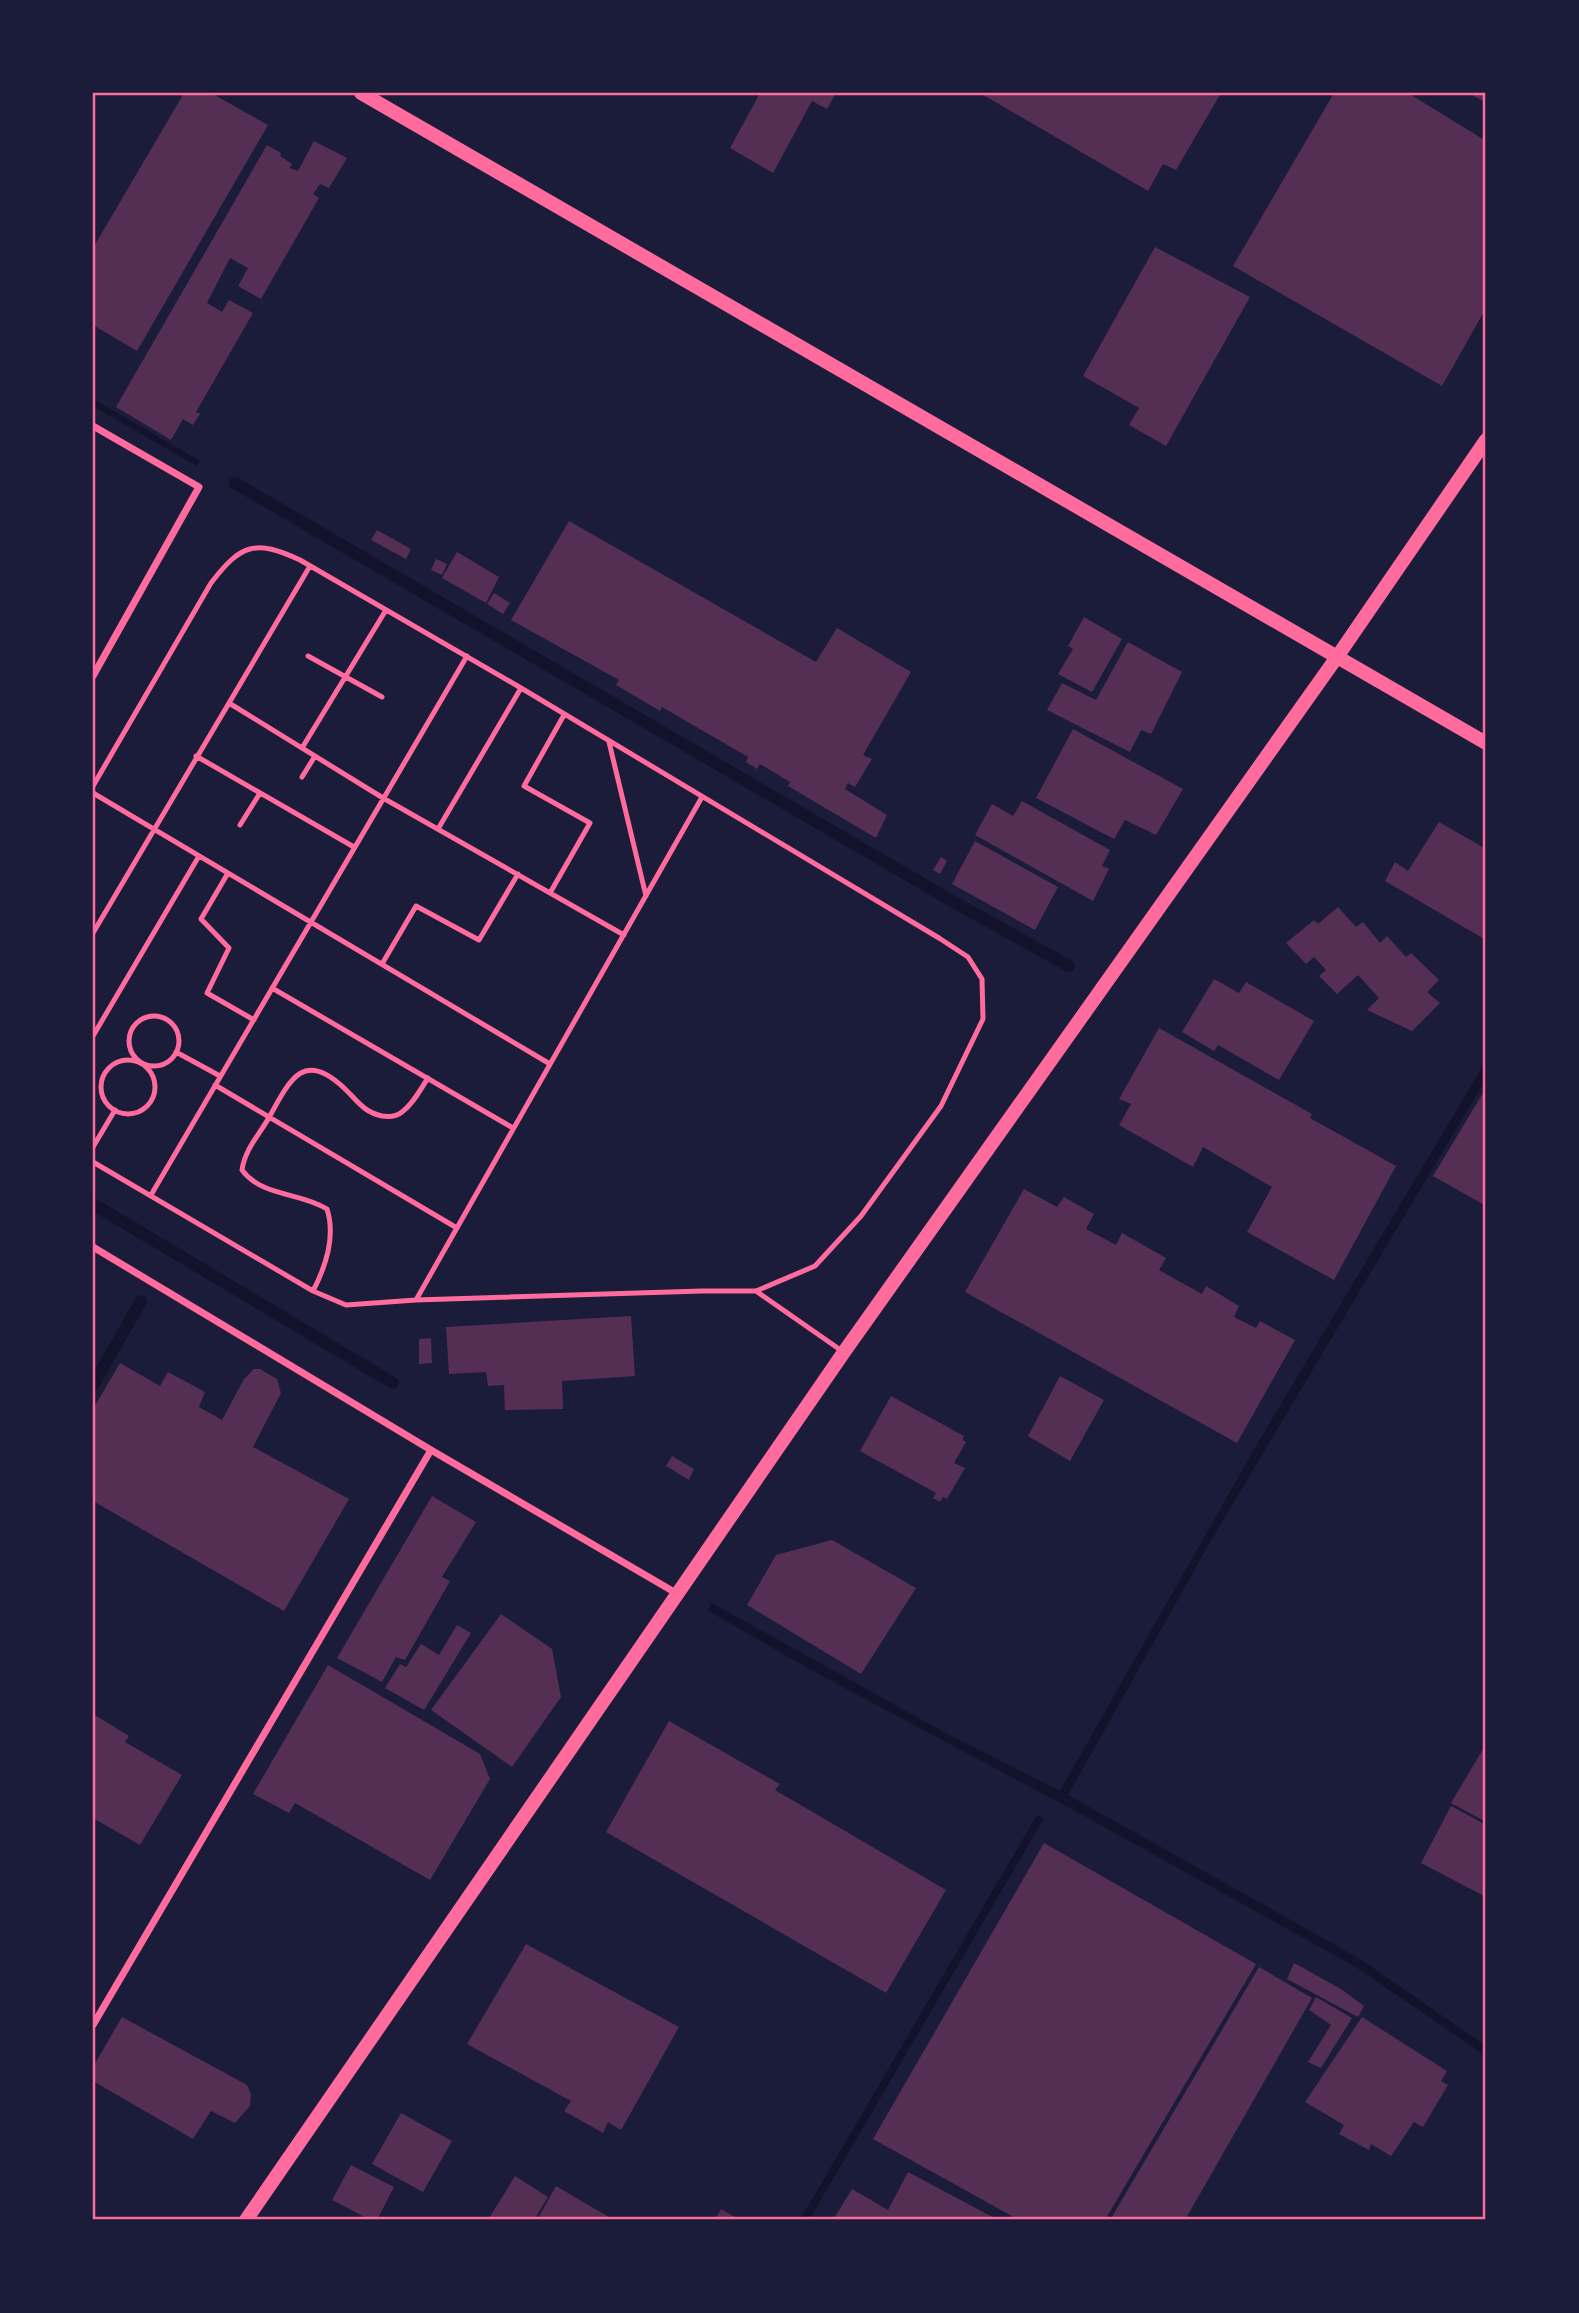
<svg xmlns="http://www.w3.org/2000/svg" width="1579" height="2313" viewBox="0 0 1579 2313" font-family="Cabin,sans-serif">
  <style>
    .water { fill: #12122b }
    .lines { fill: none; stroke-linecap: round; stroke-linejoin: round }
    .stream { stroke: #12122b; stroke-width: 12 }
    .building { fill: #542f53 }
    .service { stroke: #ff6b9d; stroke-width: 5 }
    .minor { stroke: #ff6b9d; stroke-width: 7 }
    .secondary { stroke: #ff6b9d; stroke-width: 14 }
    .neatline { fill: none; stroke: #ff6b9d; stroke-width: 2.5 }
  </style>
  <rect width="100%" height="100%" fill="#1b1b3a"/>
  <path class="water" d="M93,399L200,461L197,466L93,406Z
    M1486,1061V1079L1210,1542L1068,1795L1360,1959L1486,2046V2056L1356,1967L1081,1814L813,1671L707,1610L712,1603L949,1735L1060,1791L1256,1446Z
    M1037,1815L1044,1818L809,2220H800Z"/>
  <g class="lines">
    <path class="stream" d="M235,483L959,905L1069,966
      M93,1204L393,1383
      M93,1385L141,1301"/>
  </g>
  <path class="building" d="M184,93H211L268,125L137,351L93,325V248Z
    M760,93H836L827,109L812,101L773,173L730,148Z
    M980,93H1221L1176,170L1163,164L1148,191Z
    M1334,93H1408L1486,141V308L1442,386L1233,266Z
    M1469,93H1486V103Z
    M314,141L347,158L329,188L320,184L313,194L319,198L261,299L238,286L248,268L230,258L207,303L222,312L229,300L253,313L196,412L200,414L193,425L183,419L171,440L116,407L267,145L281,153L280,156L292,164L290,168L298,171Z
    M1155,247L1250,297L1166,446L1129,425L1139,408L1083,376Z
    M569,521L816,662L837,628L911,672L863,755L872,759L855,787L848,783L845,789L887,815L876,838L788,786L790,782L760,764L757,769L746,762L748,757L662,707L660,711L616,685L619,680L511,620Z
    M377,530L411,549L406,559L371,540Z
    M457,552L499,577L486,603L442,578Z
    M436,559L447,564L442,575L431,570Z
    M494,593L510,603L503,614L487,604Z
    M1084,617L1122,639L1092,692L1058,674L1073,649L1068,646Z
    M1128,642L1182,672L1151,734L1141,730L1130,752L1047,710L1062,683L1096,700Z
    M1073,729L1183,789L1156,835L1125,820L1114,839L1036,798Z
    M1022,801L1110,850L1102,866L1109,869L1093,901L975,835L992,804L1013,816Z
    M1439,822L1486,849V940L1385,881L1395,862L1408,871Z
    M975,841L1058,887L1035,930L952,884Z
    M941,857L947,861L940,874L933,870Z
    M1338,907L1356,927L1363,922L1380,943L1387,936L1406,957L1411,953L1439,980L1427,992L1440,1003L1412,1031L1367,1010L1379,998L1358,975L1337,994L1319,976L1326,970L1314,957L1306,964L1286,943L1314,920L1318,924Z
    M1214,979L1239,993L1246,982L1314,1021L1279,1080L1218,1045L1214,1051L1182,1032Z
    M1159,1028L1312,1114L1310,1118L1396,1166L1334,1280L1247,1232L1272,1187L1203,1147L1193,1167L1119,1125L1131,1104L1119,1099Z
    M1486,1088V1206L1433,1176Z
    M1024,1189L1057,1207L1064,1197L1094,1214L1086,1229L1116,1245L1122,1233L1166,1258L1159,1270L1202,1294L1206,1286L1239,1306L1234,1317L1256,1328L1260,1321L1295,1340L1237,1443L965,1292Z
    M631,1316L635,1376L562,1381L563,1409L505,1410L504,1385L488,1386L486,1372L449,1374L446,1327Z
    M431,1338L432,1363L419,1364V1339Z
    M120,1363L160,1386L168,1372L205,1392L199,1407L222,1420L244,1379L254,1369H260L277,1379L281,1393L253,1447L349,1499L284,1611L93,1501V1409Z
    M1060,1376L1104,1400L1070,1461L1028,1436Z
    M891,1396L964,1436L963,1440L966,1442L954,1463L965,1468L947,1499L943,1497L940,1502L933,1498L936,1493L860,1451Z
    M672,1456L694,1469L689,1480L666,1466Z
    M432,1496L476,1522L442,1577L450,1581L405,1660L396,1657L382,1682L337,1658Z
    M832,1540L916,1588L861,1674L747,1605L776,1555Z
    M501,1614L552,1649L561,1697L512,1767L431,1710Z
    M457,1625L471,1633L424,1710L385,1688L400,1664L406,1667L421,1644L439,1655Z
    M328,1665L480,1754L490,1779L430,1880L295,1803L289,1813L253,1794Z
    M93,1714L129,1736L125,1742L182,1775L140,1845L93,1818Z
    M669,1721L780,1784L775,1790L946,1890L886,1993L606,1832Z
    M1486,1744V1822L1451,1803Z
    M1451,1806L1486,1825V1897L1421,1863Z
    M1044,1843L1256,1964L1105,2220H1019L873,2139Z
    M526,1944L679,2027L621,2130L608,2122L603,2133L564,2111L571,2101L467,2044Z
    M1294,1963L1341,1989L1364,2006L1358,2017L1287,1979Z
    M1259,1967L1312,1998L1185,2220H1110Z
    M1316,1997L1352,2018L1321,2068L1308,2062L1331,2025L1309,2010Z
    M122,2017L247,2085L251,2094L250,2106L235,2123L211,2111L193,2139L93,2081V2067Z
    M1362,2017L1447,2071L1441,2081L1448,2085L1423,2127L1414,2122L1391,2156L1371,2144L1369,2150L1339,2134L1344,2125L1305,2102Z
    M401,2113L452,2141L423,2192L372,2164Z
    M351,2165L394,2187L377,2220H370L332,2200Z
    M908,2172L998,2220H833L852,2189L888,2210Z
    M515,2176L548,2197L534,2220H488Z
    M556,2186L614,2220H537Z
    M721,2209L740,2220H715Z"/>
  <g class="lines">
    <path class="service" d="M308,656L382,697
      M229,703L383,798L624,935
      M609,742L646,896
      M302,748L386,610
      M196,756L354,847
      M302,777L315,756
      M93,786L211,583C241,544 255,539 300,560L521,688L939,938L968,957L982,979L983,1019L941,1106L861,1216L815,1266L756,1291H702L416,1300L346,1305L313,1291L93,1162
      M93,793L550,1064
      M240,825L260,793
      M438,829L521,688
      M228,873L201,919L229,948L207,993L254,1020
      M550,893L590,823L524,786L564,715
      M93,933L310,566
      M382,964L416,906L479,940L518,874
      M272,988L513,1128
      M129 1041a25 25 0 1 1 50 0a25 25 0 1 1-50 0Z
      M93,1036L199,856
      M176,1052L220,1076
      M101 1087a27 27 0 1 1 54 0a27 27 0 1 1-54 0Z
      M215,1085L457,1228
      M93,1147L115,1110
      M151,1195L467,656
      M313,1291C326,1266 336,1237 327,1209C300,1192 262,1197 242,1170C245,1148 261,1133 271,1114C291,1077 305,1051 344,1088C357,1100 363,1112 382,1116C389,1117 396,1117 402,1112C413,1104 420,1090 428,1078
      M756,1291L842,1351
      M416,1300L702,797"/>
    <path class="minor" d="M93,426L199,487L93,676
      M93,1247L431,1450L676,1593
      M93,2025L431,1450"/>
    <path class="secondary" d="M361,93L1486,743
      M246,2220L844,1352L1337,657L1486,440"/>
  </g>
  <rect width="1579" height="2313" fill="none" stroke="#1b1b3a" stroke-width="189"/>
  <rect x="94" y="94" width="1390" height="2124" class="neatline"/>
</svg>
